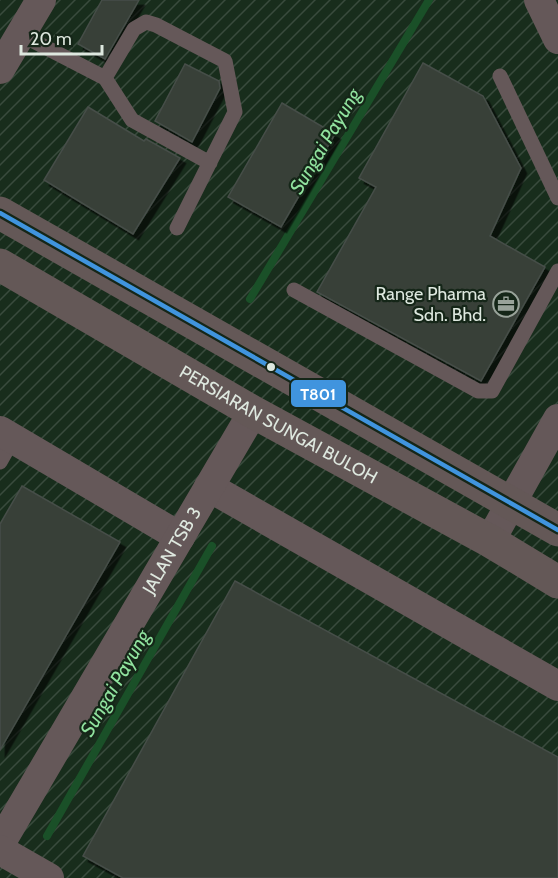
<svg xmlns="http://www.w3.org/2000/svg" width="558" height="878" viewBox="0 0 558 878" font-family="Cabin,sans-serif">
  <style>
    .industrial { fill: url(#industrial-furrows) }
    .lines { fill: none; stroke-linecap: round; stroke-linejoin: round }
    .stream { stroke: #1a5028; stroke-width: 8 }
    .building { fill: #384039; stroke: #464e48; stroke-width: 1.5; filter: url(#shadow) }
    .lane { stroke: #655859; stroke-width: 15 }
    .street { stroke: #655859; stroke-width: 30 }
    .primary { stroke: #645857; stroke-width: 33 }
    .bus-1-casing { stroke: #152618; stroke-width: 9 }
    .bus-1 { stroke: #4094de; stroke-width: 4.5 }
    .bus-dot { fill: #dee8df; stroke: #152618; stroke-width: 2 }
    .labels { text-anchor: middle; dominant-baseline: central; stroke-width: 4.5; stroke-linejoin: round; paint-order: stroke }
    .poi-label { font-size: 18px; fill: #dee8df; stroke: #152618; text-anchor: end }
    .street-label { font-size: 18px; fill: #dee8df; stroke: #152618 }
    .water-label { font-size: 20px; font-style: italic; fill: #90e29e; stroke: #152618 }
    .line-badge { stroke: #152618; stroke-width: 2 }
    .badge-label { font-size: 16px; text-anchor: middle; font-weight: bold; fill: #fff }
  </style>
  <defs>
    <pattern id="industrial-furrows" width="10" height="10" patternUnits="userSpaceOnUse" patternTransform="scale(1.5)"><rect width="10" height="10" fill="#182d1c"/><path d="M-1 1l2-2M0 10L10 0M9 11l2-2" fill="none" stroke="#394b3d"/></pattern>
    <filter id="shadow"><feDropShadow dx="5.5" dy="5.5" stdDeviation="0" flood-color="#0009"/></filter>
  </defs>
  <rect width="100%" height="100%" fill="#19221b"/>
  <path class="industrial" d="M0,0H558V878H0Z"/>
  <g class="lines">
    <path class="stream" d="M250,299L429,0
      M47,836L212,546"/>
  </g>
  <path class="building" d="M102,0H139L105,59L78,44Z
    M423,63L483,96L521,168L490,236L545,267L481,381L317,292L376,187L359,178Z
    M185,64L219,81L220,88L192,142L155,121Z
    M282,103L335,134L281,227L228,197Z
    M88,107L144,141L146,139L180,158L133,234L44,180Z
    M22,486L120,542L0,750V524Z
    M235,581L558,757V878H123L83,856Z"/>
  <g class="lines">
    <path class="lane" d="M20,34L105,78L132,120L210,163
      M500,76L558,198
      M105,78L134,29L146,22L156,25L225,61L235,112L177,228
      M294,290L478,391H492L558,271
      M0,462L13,439"/>
    <g class="street">
      <path d="M539,0L558,39"/>
      <path d="M0,69L41,0"/>
      <path d="M0,431L180,537"/>
      <path d="M209,487L558,686"/>
      <path d="M490,541L558,419"/>
      <path id="s1" d="M0,844L253,412"/>
      <path d="M0,850L49,878"/>
    </g>
    <g class="primary">
      <path d="M0,213L558,530"/>
      <path id="s2" d="M0,265L253,412L490,541L558,582"/>
    </g>
    <g class="bus-1-casing">
      <path id="bus-1" d="M0,213L558,530"/>
    </g>
    <use href="#bus-1" class="bus-1"/>
  </g>
  <defs>
    <g id="office-ring" transform="scale(1.35)"><circle r="9.5" fill="#152618" stroke="#99a39a" stroke-width="1.5"/><path d="M-6-3h4V-5.5h4V-3h4V5H-6ZM-1-4.5V-3h2v-1.5ZM-6 0V1H6V0Z" fill="#99a39a"/></g>
  </defs>
  <g fill-rule="evenodd">
    <use href="#office-ring" x="506" y="304"/>
  </g>
  <circle class="bus-dot" cx="271" cy="367" r="5"/>
  <g class="labels">
    <g class="poi-label">
      <text x="486" y="294">Range Pharma<tspan x="486" dy="21">Sdn. Bhd.</tspan></text>
    </g>
    <g class="street-label">
      <text stroke="none"><textPath href="#s2" startOffset="321">PERSIARAN SUNGAI BULOH</textPath></text>
      <text stroke="none"><textPath href="#s1" startOffset="340">JALAN TSB 3</textPath></text>
    </g>
    <g class="water-label">
      <text transform="translate(325 141) rotate(-59)">Sungai Payung</text>
      <text transform="translate(115 683) rotate(-60)">Sungai Payung</text>
    </g>
  </g>
  <rect class="line-badge" x="290" y="379" width="57" height="29" rx="6" fill="#4094de"/>
  <g class="badge-label">
    <text x="318" y="400">T801</text>
  </g>
  <path d="M21 45v9h81v-9" fill="none" stroke="#dee8df" stroke-width="3"/>
  <text x="30" y="45" font-size="18" fill="#dee8df" stroke="#152618" stroke-width="4.5" paint-order="stroke">20 m</text>
</svg>
